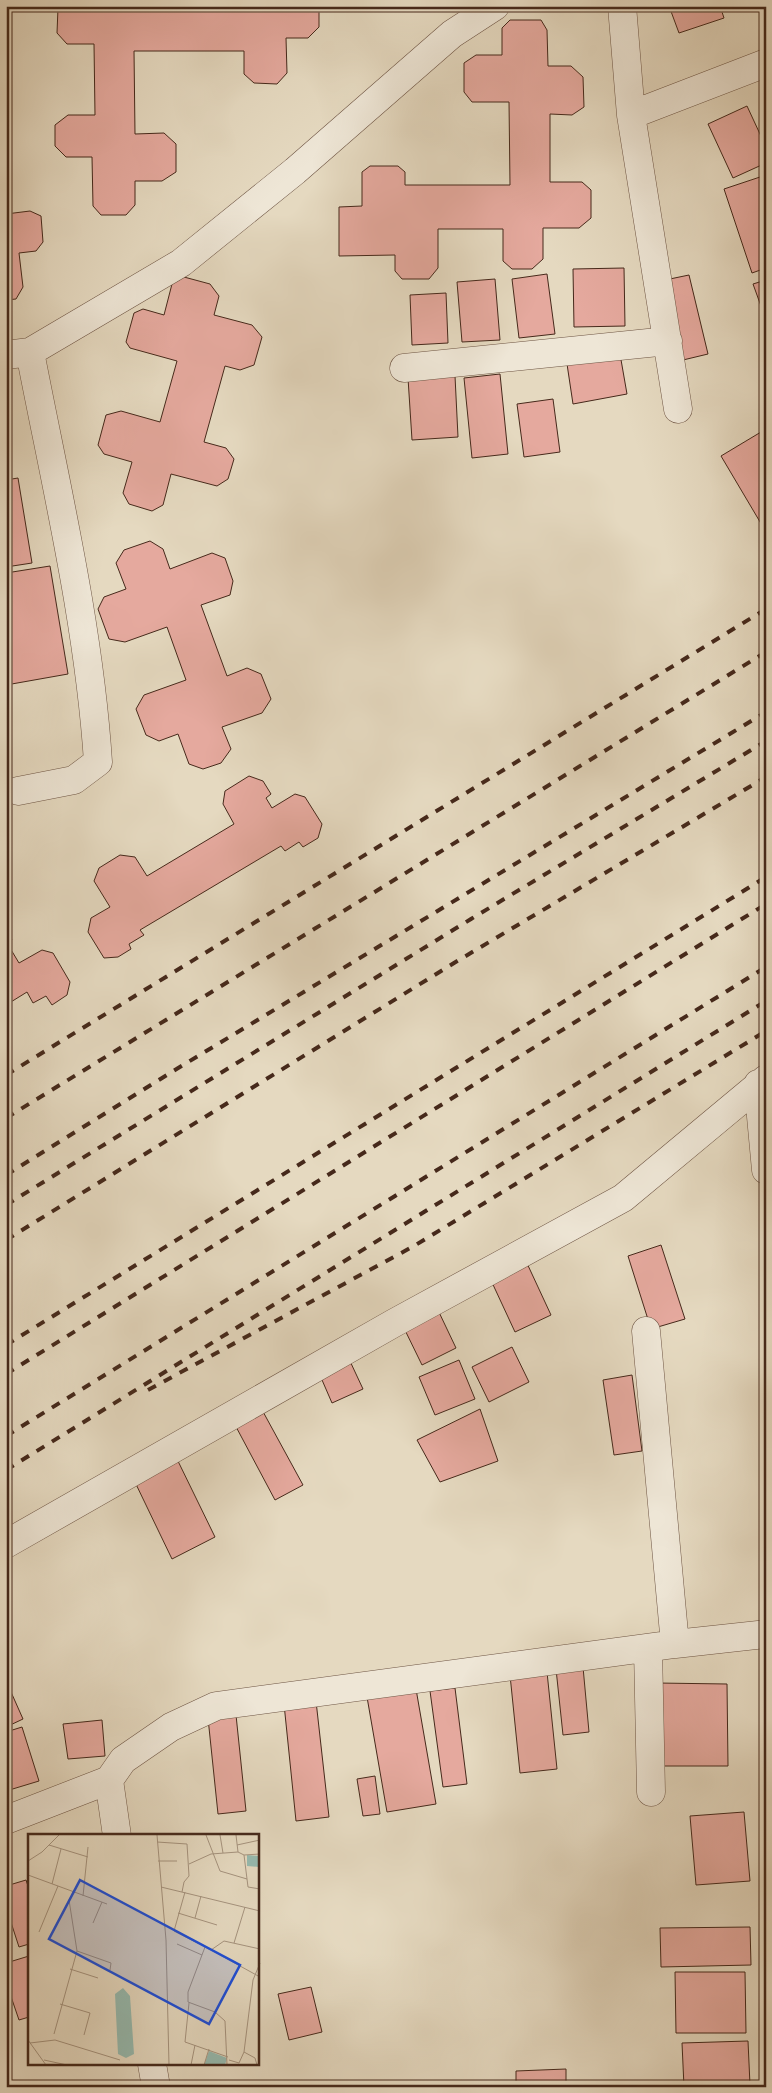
<svg xmlns="http://www.w3.org/2000/svg" width="772" height="2093" viewBox="0 0 772 2093" font-family="'Libre Caslon Text',serif">
  <style>
    .building { fill: #e5a99e; stroke: #46291b }
    .lines { fill: none; stroke-linecap: round; stroke-linejoin: round }
    .minor-casing { stroke: #6e5544; stroke-width: 29 }
    .minor { stroke: #eee6d6; stroke-width: 28 }
    .rail { stroke: #46291b; stroke-width: 4; stroke-dasharray: 9 9; stroke-linecap: butt }
    .inset-road { fill: none; stroke: #a5937e; stroke-width: 1 }
    .view { fill: #1d4ed8; fill-opacity: 0.15; stroke: #1d4ed8; stroke-width: 2.5 }
    .inset-edge { fill: none; stroke: #46291b; stroke-width: 2.5 }
  </style>
  <rect width="100%" height="100%" fill="#e5d9c0"/>
  <filter id="stains"><feTurbulence type="fractalNoise" baseFrequency=".004" numOctaves="4"/><feColorMatrix values="0 0 0 0 .2 0 0 0 0 .09 0 0 0 0 .02 0 0 0 .5 -.17"/></filter>
  <radialGradient id="worn" r=".72"><stop offset=".6" stop-color="#630" stop-opacity="0"/><stop offset="1" stop-color="#630" stop-opacity=".3"/></radialGradient>
  <path class="building" d="M60,6H319V27L308,38H286L287,73L277,84L254,83L244,74V51H134L135,134L164,133L176,144V172L162,181H135V205L126,215H101L93,206L92,157H66L55,146V125L68,115H95L94,44H67L57,33L58,8Z
    M669,6H720L724,18L679,33Z
    M510,20H541L547,30L548,66H571L583,77L584,107L572,115L550,114V182H582L591,190V218L579,228H543V259L532,269H512L503,261V229H438V268L429,279H402L395,271V255L339,256V207L362,206V172L370,166H398L405,172V185H510L509,102H472L464,92V63L476,55H502V28Z
    M747,106L766,147V163L733,178L708,124Z
    M766,175V268L752,273L724,189Z
    M30,211L41,216L43,242L36,251L19,253L23,287L16,299L6,300V214Z
    M624,268L625,326L574,327L573,269Z
    M547,274L555,334L519,338L512,279Z
    M689,275L708,354L683,360L665,280Z
    M184,277L210,284L219,296L214,315L252,325L262,337L254,365L240,370L225,366L204,442L226,448L234,459L228,479L217,486L171,474L163,505L152,511L129,504L123,493L132,462L104,454L98,445L106,415L121,411L160,422L177,361L130,348L126,342L134,313L143,309L164,315L172,284Z
    M495,279L500,340L462,342L457,282Z
    M766,280V320L753,284Z
    M446,293L448,343L412,345L410,295Z
    M620,354L627,394L573,404L567,364Z
    M500,374L508,454L472,458L464,378Z
    M455,376L458,437L412,440L408,378Z
    M553,399L560,452L524,457L517,404Z
    M766,429V532L721,456Z
    M18,478L32,563L6,567V480Z
    M150,541L163,549L170,569L212,553L225,558L233,581L230,595L201,605L227,676L247,668L261,674L271,699L262,713L222,727L231,749L221,763L203,769L189,764L178,734L159,741L146,735L136,709L144,695L186,680L167,627L125,642L109,639L98,609L104,597L126,589L116,563L124,550Z
    M50,566L68,674L6,685V573Z
    M249,776L263,781L271,794L266,798L272,808L295,794L305,797L322,824L318,838L303,847L299,842L285,851L281,846L140,930L144,935L129,944L131,949L118,957L104,958L88,932L91,918L110,907L94,881L99,868L120,855L135,857L147,876L234,824L223,804L225,791Z
    M6,930L12,940L7,943L19,963L42,950L53,953L70,982L67,995L52,1005L46,996L33,1003L27,992L6,1005Z
    M661,1245L685,1319L651,1329L628,1256Z
    M525,1259L551,1315L515,1332L489,1276Z
    M437,1308L456,1348L422,1365L402,1324Z
    M512,1347L529,1382L489,1402L472,1367Z
    M349,1359L363,1389L332,1403L319,1373Z
    M459,1360L475,1399L435,1415L419,1377Z
    M632,1375L642,1451L614,1455L603,1380Z
    M261,1408L303,1485L275,1500L234,1423Z
    M480,1409L498,1461L440,1482L417,1440Z
    M176,1457L215,1537L172,1559L133,1478Z
    M583,1667L589,1732L563,1735L556,1669Z
    M547,1672L557,1769L520,1773L510,1675Z
    M7,1683L23,1719L6,1727V1684Z
    M657,1683L727,1684L728,1766H658Z
    M455,1688L467,1784L443,1787L430,1691Z
    M416,1689L436,1804L387,1812L367,1697Z
    M316,1701L329,1817L296,1821L284,1704Z
    M236,1715L246,1811L218,1814L208,1718Z
    M102,1720L105,1756L68,1759L63,1724Z
    M22,1727L39,1781L6,1791V1732Z
    M375,1776L380,1814L363,1816L357,1779Z
    M744,1812L750,1881L696,1885L690,1816Z
    M26,1880L29,1889V1944L19,1947L6,1907V1886Z
    M750,1927L751,1965L661,1967L660,1928Z
    M29,1956V2017L19,2020L6,1982V1963Z
    M675,1972H745L746,2033H676Z
    M311,1987L322,2032L289,2040L278,1994Z
    M748,2041L750,2085L684,2087L682,2043Z
    M566,2069V2087H516V2071Z"/>
  <g class="lines">
    <g class="minor-casing">
      <path id="minor" d="M622,6L631,115L678,409
        M631,115L766,63
        M6,355L30,352L181,263L295,171L452,34L495,6
        M404,368L668,341
        M18,791L74,780L98,762C89,624 56,487 30,352
        M758,1084L766,1170
        M646,1331L675,1644
        M6,1544L394,1323L623,1198L766,1079
        M648,1648L651,1792
        M6,1820L109,1780
        M117,1836L109,1780L123,1760L171,1727L216,1706L675,1644L766,1634
        M152,2064L156,2087"/>
    </g>
    <use href="#minor" class="minor"/>
    <path class="rail" d="M6,1075L766,609
      M6,1118L766,652
      M6,1175L170,1073L766,712
      M6,1205L471,919L766,741
      M6,1240L454,963L766,777
      M6,1345L766,877
      M6,1374L766,904
      M148,1390L414,1246L766,1031
      M6,1436L766,967
      M6,1470L766,1001"/>
  </g>
  <g transform="translate(28 1834)">
    <rect width="231" height="231" fill="#e5d9c0"/>
    <path d="M219,21L231,22V33L219,32ZM95,154L102,162L106,220L98,224L90,220L87,160ZM181,217L199,224L197,231H176Z" fill="#96baaf"/>
    <path class="inset-road" d="M129,1L138,106L141,231M178,1L192,37L219,45L220,53L232,55M192,1L195,19M208,1L210,18L216,21L219,45M129,8L159,10L161,42L156,48L154,58M21,11L60,23M209,11L232,6M216,21L232,20M0,27L14,18L31,1M130,27H149M161,30L183,20L210,18M0,41L79,70M24,50L33,15M133,53L232,77M157,58L146,97L183,116L196,107L232,115M55,62L60,13M150,79L189,91M167,84L173,62M65,89L74,68M11,98L30,52M206,109L217,73M149,110L174,121M177,113L160,158V168L187,178L197,187L199,231M183,116L232,143M49,117L83,129L82,136M42,135L70,144M161,169L157,208L200,223M32,170L62,179L56,201M26,200L49,117L41,66L46,58M0,206L18,231M2,209L27,206L92,226M16,226L39,231M201,226L211,229L216,218M163,231L167,211M176,231L181,215M229,231L227,224L216,218L225,146L232,129"/>
    <path class="view" d="M52,46L212,131L181,190L21,105Z"/>
    <rect width="231" height="231" class="inset-edge"/>
  </g>
  <rect width="772" height="2093" fill="none" stroke="#e5d9c0" stroke-width="25"/>
  <rect x="8" y="8" width="757" height="2078" fill="none" stroke="#46291b" stroke-width="2.5"/>
  <rect x="12" y="12" width="747" height="2068" fill="none" stroke="#46291b"/>
  <rect width="100%" height="100%" filter="url(#stains)"/>
  <rect width="100%" height="100%" fill="url(#worn)"/>
</svg>
